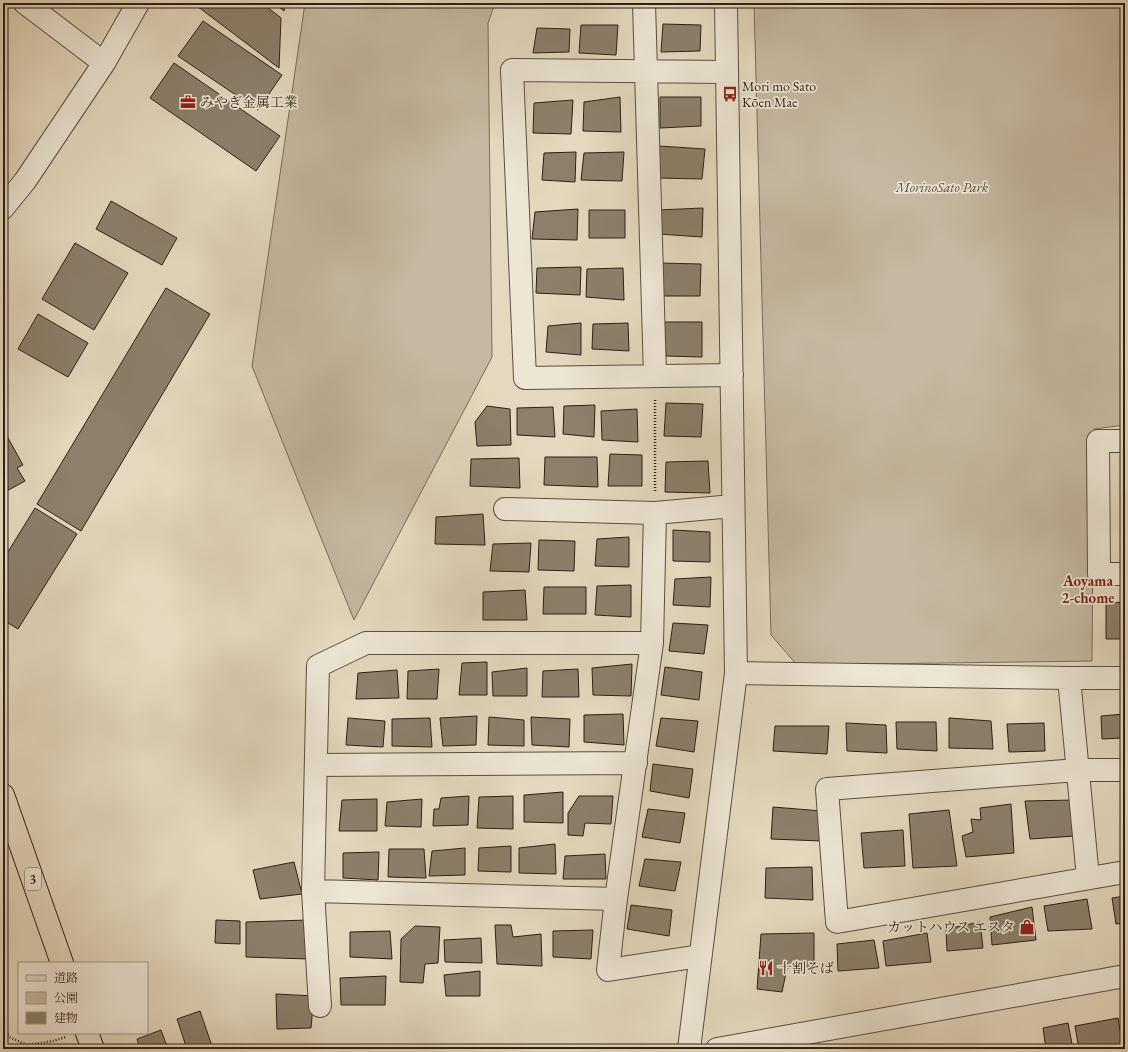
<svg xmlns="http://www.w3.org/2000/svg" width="1128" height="1052" viewBox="0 0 1128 1052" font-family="'EB Garamond','Noto Serif JP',serif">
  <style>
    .green { fill: #c5b9a1; stroke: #796c5a }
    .building { fill: #8c806c; stroke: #2d1f14 }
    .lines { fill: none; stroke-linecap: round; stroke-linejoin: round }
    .minor-casing { stroke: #5b4e3e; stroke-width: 24 }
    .major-casing { stroke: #2d1f14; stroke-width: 24 }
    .path { stroke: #2d1f14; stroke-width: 2.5; stroke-dasharray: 1 2; stroke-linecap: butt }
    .minor { stroke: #ede6d5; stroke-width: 22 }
    .major { stroke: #e4d9be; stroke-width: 22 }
    .labels { text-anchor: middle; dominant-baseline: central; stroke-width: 3.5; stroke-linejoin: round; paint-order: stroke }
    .shield { fill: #ede6d5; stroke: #675b4e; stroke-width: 1 }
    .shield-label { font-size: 13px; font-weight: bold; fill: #2d1f14 }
    .poi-label { font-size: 14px; fill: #2d1f14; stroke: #ede6d5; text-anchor: start }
    .park-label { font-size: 14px; font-style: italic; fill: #5b4d3e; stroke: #ede6d5 }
    .neighbourhood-label { font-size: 15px; font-weight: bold; fill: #7a1f14; stroke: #ede6d5 }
  </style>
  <rect width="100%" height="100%" fill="#e4d9be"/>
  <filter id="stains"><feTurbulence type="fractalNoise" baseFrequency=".005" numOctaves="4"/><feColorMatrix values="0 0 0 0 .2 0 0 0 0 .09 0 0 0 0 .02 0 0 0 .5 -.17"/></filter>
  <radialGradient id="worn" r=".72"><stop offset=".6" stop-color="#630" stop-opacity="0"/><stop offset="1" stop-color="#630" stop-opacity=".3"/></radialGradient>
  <path class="green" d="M305,3H495L488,23L492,357L354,620L252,366Z
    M754,3H1125V425L1094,429L1092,661L797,665L771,635Z"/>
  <path class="building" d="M193,3H262L281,18L279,68Z
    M274,3H285L284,11Z
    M542,3H609L608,6L542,5Z
    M203,21L282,75L258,110L178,56Z
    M663,24L701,25L700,51L661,52Z
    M581,25H618L616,55L579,53Z
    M537,28L570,29L569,52L533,53Z
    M174,63L280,136L256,171L150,98Z
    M620,97L621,132L583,131L584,102Z
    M660,97H701V126L660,128Z
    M573,100L571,134L533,133L534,103Z
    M659,146L705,149L702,179L658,178Z
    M576,152L575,182L542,180L544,153Z
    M624,152L622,181L581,180L584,153Z
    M111,201L177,238L162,265L96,229Z
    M703,208L702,237L659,234L658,210Z
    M578,209L577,240L532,239L535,212Z
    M589,210H625V238H589Z
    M75,243L128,273L94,330L42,299Z
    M660,263L701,264L700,296H662Z
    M581,267L580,295L536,293L537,268Z
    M623,268L624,300L586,297L587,269Z
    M166,288L210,314L81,531L37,504Z
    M38,314L88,343L68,377L18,349Z
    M664,322H702V357L666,356Z
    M581,323V355L546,352L548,326Z
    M628,323L629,351L592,349L593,324Z
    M666,403L703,404L701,437L664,436Z
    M595,405L594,437L563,434L564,406Z
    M487,406L510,409L511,445L477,446L475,422Z
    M553,407L555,437L517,435V408Z
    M637,409L638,442L602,440L601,411Z
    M3,429L23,465L17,468L25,481L3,493Z
    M610,454L642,455V486H608Z
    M545,457H597L598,487L544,485Z
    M519,458L520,488L470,486L471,459Z
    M708,461L710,493L665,492L666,462Z
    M35,508L77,534L18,629L3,620V560Z
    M483,514L485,545L435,544L436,517Z
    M673,530L710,532V562L673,561Z
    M629,537V567L595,566L597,539Z
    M539,540L575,541L574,571L538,570Z
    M531,543L529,572L490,571L493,544Z
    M711,577L710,607L673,605L675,579Z
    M631,585V617L595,615L597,586Z
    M544,587H586V614H543Z
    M525,590L527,620H483V592Z
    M1125,602V639H1106V603Z
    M673,623L708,625L704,654L669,651Z
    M487,662V695H459L462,663Z
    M632,664L631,696L593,695L592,668Z
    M665,667L702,672L699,700L661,695Z
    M527,668V696H493L492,672Z
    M439,669L437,699H407L408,671Z
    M578,669L579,697H542L543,671Z
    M397,670L399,698L356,699L358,673Z
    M623,714L624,745L584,742V715Z
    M1125,714V746L1123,738L1102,739L1101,716Z
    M477,716L476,745L443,746L440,718Z
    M489,717L524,720V746L488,745Z
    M531,717L570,719L569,747L532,745Z
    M348,718L385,721L383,747L346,745Z
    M430,718L432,747L392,746V719Z
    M661,718L698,721L694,752L656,746Z
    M949,718L991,721L993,749L949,748Z
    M896,722H936L937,751L897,749Z
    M846,723L886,725L887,753L847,751Z
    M1044,723L1045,751L1009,752L1007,724Z
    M775,726H829L827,754L773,751Z
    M653,764L693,769L689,798L650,791Z
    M1122,788H1125V849H1123Z
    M563,792V823L524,822V795Z
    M469,796L468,825L433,826L434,809H439L441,798Z
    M513,796V829L477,828L479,797Z
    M579,796H613L611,824L585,823L583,836L568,835V813Z
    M377,799V831H339L342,800Z
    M422,799L421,827L385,826L387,802Z
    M1074,800L1076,836L1030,839L1025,801Z
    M1011,804L1014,853L966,857L962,836L973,832L971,819L981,820L980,808Z
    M773,807L822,811V841L771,839Z
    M648,809L685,813L680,843L642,837Z
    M949,810L957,866L913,868L909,814Z
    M903,830L905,866L864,868L861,833Z
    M555,844L556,874L519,873V848Z
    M511,846V872L478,871L479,848Z
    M465,848V875L429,876L432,851Z
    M389,849H424L426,878L388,877Z
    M379,852L378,880L343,878V853Z
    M605,854L606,879H563L565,856Z
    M645,859L681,862L675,891L639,886Z
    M294,862L302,894L260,899L253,870Z
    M812,867L813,900L765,898L766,868Z
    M1125,896V923L1116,924L1112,898Z
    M1087,899L1092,929L1048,931L1044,906Z
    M631,905L672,910L669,936L627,929Z
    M1032,907L1036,940L992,945L990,917Z
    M216,920L240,921V944L215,943Z
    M308,920L309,959L246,957V922Z
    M980,922L983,948L947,951L946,929Z
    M495,925H511L513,937L541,934L542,966L497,964Z
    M415,926L440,927L438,963L425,964L423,983L400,982L401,939Z
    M593,930L591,959L553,957V931Z
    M390,931L392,959L350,957V932Z
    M814,933V967L787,968L782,992L757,989L761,934Z
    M927,933L931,962L886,966L883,941Z
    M481,938L482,963L445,962L444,940Z
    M874,940L879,968L838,971L837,944Z
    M480,971V996H446L444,975Z
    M386,976L385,1005H341L340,978Z
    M276,994L314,996L311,1028L277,1029Z
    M200,1011L213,1049H187L177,1019Z
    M1118,1018L1123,1047L1111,1049H1079L1075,1026Z
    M1068,1023L1073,1049H1046L1043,1028Z
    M161,1030L168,1049H140L137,1039Z"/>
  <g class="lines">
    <g class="minor-casing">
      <path id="minor" d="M25,3L104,63
        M644,3L655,376
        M727,72L512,70L525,378L732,375
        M3,208L25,181L104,63L138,3
        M1125,441H1098L1099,574H1125
        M505,509L655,513L733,506
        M655,513L652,643L616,899L608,970L700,956
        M736,673L1069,678H1125
        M1069,678L1088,878
        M316,765L636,763
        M1125,770H1078L827,789L837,922L1125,872
        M313,891L616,899
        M320,1006L313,891L318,666L366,643H652
        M689,1049L736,673L726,3
        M717,1049L1125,976"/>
    </g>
    <g class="major-casing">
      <path id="major" d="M3,795L62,963
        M87,1033L93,1049"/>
    </g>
    <path class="path" d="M655,491V398
      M3,1024L9,1037L27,1045L53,1041L66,1037"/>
    <use href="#minor" class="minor"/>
    <use href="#major" class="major"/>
  </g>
  <defs>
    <g id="bus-bare" transform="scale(1.2)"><path d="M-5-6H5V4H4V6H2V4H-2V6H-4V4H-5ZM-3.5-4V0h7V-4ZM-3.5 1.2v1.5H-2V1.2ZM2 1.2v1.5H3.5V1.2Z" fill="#8f2418" stroke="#ede6d5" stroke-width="2.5" paint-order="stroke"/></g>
    <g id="office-bare" transform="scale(1.2)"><path d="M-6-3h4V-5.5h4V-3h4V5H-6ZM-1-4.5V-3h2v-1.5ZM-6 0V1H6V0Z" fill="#8f2418" stroke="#ede6d5" stroke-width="2.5" paint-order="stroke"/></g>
    <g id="shop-bare" transform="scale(1.2)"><path d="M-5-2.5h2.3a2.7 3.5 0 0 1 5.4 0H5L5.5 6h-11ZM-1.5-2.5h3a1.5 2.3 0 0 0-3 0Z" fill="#8f2418" stroke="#ede6d5" stroke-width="2.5" paint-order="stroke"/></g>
    <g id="restaurant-bare" transform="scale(1.2)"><path d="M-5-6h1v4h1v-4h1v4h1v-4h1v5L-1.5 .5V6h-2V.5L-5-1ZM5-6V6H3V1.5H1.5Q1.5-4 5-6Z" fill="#8f2418" stroke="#ede6d5" stroke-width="2.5" paint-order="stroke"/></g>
  </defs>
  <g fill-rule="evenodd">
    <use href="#bus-bare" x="730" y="94"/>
    <use href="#office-bare" x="188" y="102"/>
    <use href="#shop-bare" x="1027" y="927"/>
    <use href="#restaurant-bare" x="766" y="968"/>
  </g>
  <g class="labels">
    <rect class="shield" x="25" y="868" width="16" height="22" rx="3"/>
    <g class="shield-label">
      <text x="33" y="879">3</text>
    </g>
    <g class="poi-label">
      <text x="742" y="86">Mori mo Sato<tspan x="742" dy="16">Kōen Mae</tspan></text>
      <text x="200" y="102">みやぎ金属工業</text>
      <text x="1015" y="927" text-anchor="end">カットハウス エスタ</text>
      <text x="778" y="968">十割そば</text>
    </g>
    <g class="park-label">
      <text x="942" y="187">MorinoSato Park</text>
    </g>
    <g class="neighbourhood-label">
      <text x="1088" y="580">Aoyama<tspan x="1088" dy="17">2-chome</tspan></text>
    </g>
  </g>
  <rect width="1128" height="1052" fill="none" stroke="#e4d9be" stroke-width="16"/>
  <rect x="4" y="4" width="1120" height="1044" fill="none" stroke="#2d1f14" stroke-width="2"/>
  <rect x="8" y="8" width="1112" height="1036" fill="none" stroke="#2d1f14"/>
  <rect x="18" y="962" width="130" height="72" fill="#ede6d5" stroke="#a09688"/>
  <rect x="26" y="975" width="20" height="6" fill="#e4d9be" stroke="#a09688"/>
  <text x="54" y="982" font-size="12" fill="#2d1f14">道路</text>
  <rect x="26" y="992" width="20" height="12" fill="#c5b9a1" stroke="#a09688"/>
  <text x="54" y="1002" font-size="12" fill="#2d1f14">公園</text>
  <rect x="26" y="1012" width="20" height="12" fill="#8c806c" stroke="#a09688"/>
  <text x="54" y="1022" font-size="12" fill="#2d1f14">建物</text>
  <rect width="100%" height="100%" filter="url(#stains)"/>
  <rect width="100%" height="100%" fill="url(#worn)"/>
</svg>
